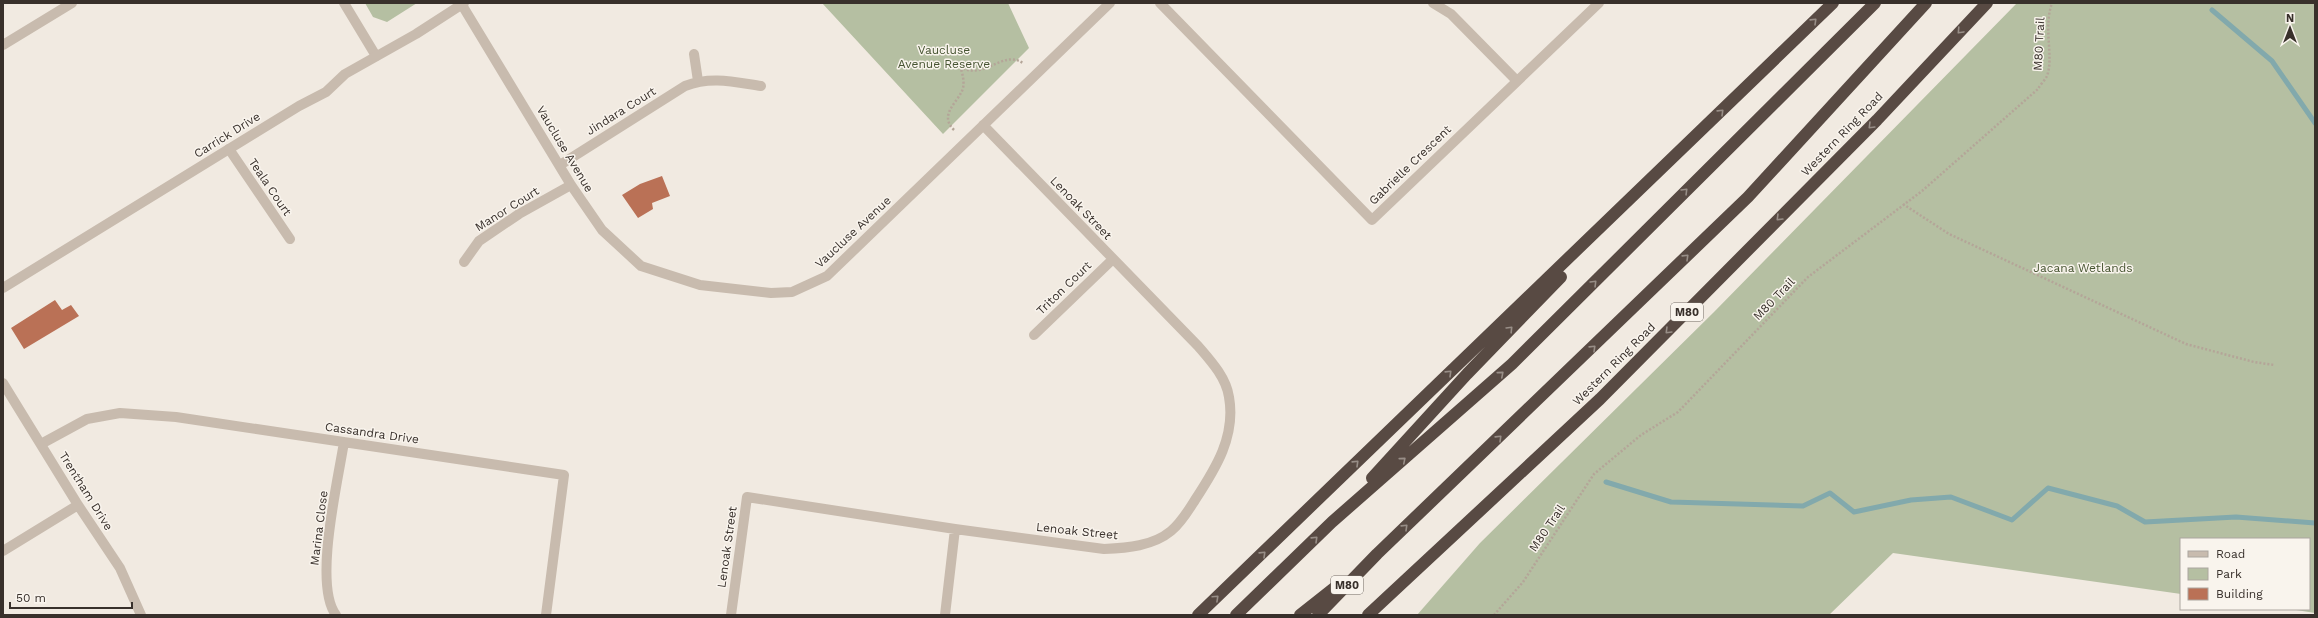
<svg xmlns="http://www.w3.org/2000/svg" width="2318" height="618" viewBox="0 0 2318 618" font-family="'Work Sans',sans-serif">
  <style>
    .green { fill: #b5bfa2 }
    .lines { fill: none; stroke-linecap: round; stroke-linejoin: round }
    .stream { stroke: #82a9ac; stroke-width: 5 }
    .building { fill: #ba7156 }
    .path { stroke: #b4a598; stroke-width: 2.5; stroke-dasharray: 2 2; stroke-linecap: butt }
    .minor { stroke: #c8bbae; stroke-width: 10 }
    .tertiary { stroke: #c8bbae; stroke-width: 10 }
    .motorway { stroke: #584a43; stroke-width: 12 }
    .oneway { stroke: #988e87 }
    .labels { text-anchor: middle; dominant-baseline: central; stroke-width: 3; stroke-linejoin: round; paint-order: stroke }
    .shield { fill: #f9f4ed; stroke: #726b65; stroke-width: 1 }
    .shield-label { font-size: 11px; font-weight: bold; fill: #38302b }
    .street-label { font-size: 12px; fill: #38302b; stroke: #f9f4ed }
    .park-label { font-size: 12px; fill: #465431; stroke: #f9f4ed }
  </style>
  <rect width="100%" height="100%" fill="#f1eae1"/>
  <path class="green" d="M365,3H417L387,22L373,17Z
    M822,3H1008L1029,48L943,134Z
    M2017,3H2315V613L2290,609H2309V539H2181V594L1893,553L1829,615H1417L1480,543L1714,312Z"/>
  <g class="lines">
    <path class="stream" d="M2212,10L2272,61L2315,123
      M1606,482L1671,502L1803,506L1830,493L1854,512L1911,500L1951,497L2012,520L2048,488L2117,506L2145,522L2236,517L2315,523"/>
  </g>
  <path class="building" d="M662,176L670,196L652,203L653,209L638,218L622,195L640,184Z
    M55,300L62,310L71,305L79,316L24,349L11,328Z"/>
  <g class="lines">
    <path class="path" d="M953,62C982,87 1000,48 1023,63
      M954,130C939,115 956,104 962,91C965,84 963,76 961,69
      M1903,204L1949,234L2186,344L2254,362L2274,365
      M1494,615L1523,582L1594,474L1641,435L1678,412L1808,277L1922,191L2038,89C2040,85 2045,80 2047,76C2054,57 2043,28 2052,3"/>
    <path class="minor" d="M344,3L376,56
      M1160,3L1372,220L1599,3
      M1433,3L1451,14L1517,81
      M462,5L571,185L602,230L641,266L700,285L771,293L792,292L827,276L1110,3
      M3,45L72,3
      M694,54L698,81
      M229,149L290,239
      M560,165L685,86C711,76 734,82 761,86
      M464,262L479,241L519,214L571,185
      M1034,335L1112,260
      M3,383L78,505L120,568L141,615
      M41,444L87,419L120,413L176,417L564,475L546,615
      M3,551L78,505
      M336,615C313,585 338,481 344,442
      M731,615L747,497L955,529L1104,549C1127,548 1153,546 1171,531C1181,523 1188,511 1195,500C1216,468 1236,436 1229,397C1226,377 1210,360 1198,346L983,125
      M945,615L955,529"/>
    <path class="tertiary" d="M3,288L299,106L326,92L345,74L416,34L464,3"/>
    <path class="motorway" d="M1372,478L1467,374L1561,277
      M1198,615L1833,3
      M1236,615L1332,522L1512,364L1875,3
      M1300,615L1338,585
      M1318,615L1377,554L1748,197L1926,3
      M1368,615L1600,399L1877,120L1987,3"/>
  </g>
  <defs><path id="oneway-chevron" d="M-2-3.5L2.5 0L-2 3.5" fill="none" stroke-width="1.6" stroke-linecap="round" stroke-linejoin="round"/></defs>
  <g class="oneway">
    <use href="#oneway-chevron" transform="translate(1814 21) rotate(-44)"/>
    <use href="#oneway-chevron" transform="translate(1960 31) rotate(133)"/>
    <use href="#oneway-chevron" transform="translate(1721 112) rotate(-44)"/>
    <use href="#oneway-chevron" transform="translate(1871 126) rotate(135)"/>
    <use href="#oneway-chevron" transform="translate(1685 191) rotate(-45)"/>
    <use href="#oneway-chevron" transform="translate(1779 218) rotate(135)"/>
    <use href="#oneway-chevron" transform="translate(1686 257) rotate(-44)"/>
    <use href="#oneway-chevron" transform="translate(1594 283) rotate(-45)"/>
    <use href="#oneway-chevron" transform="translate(1510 329) rotate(-46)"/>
    <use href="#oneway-chevron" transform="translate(1668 331) rotate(135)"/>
    <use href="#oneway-chevron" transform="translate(1593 348) rotate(-44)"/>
    <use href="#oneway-chevron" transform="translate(1449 373) rotate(-44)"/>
    <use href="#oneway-chevron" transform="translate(1501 374) rotate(-41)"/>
    <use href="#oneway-chevron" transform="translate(1499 438) rotate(-44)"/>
    <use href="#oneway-chevron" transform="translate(1403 460) rotate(-41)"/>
    <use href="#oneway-chevron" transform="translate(1356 463) rotate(-44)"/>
    <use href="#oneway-chevron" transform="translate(1405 527) rotate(-44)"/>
    <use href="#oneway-chevron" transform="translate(1315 539) rotate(-44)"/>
    <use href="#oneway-chevron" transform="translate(1263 554) rotate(-44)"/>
    <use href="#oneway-chevron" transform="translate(1216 598) rotate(-43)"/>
  </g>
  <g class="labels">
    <g class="shield">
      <rect x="1671" y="303" width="32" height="18" rx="3"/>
      <rect x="1331" y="576" width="32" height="18" rx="3"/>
    </g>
    <g class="shield-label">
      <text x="1687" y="312">M80</text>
      <text x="1347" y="585">M80</text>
    </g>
    <g class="street-label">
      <text transform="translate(2039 44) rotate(-87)">M80 Trail</text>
      <text transform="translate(621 111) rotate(-32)">Jindara Court</text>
      <text transform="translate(1842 134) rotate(-46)">Western Ring Road</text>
      <text transform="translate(227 135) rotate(-32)">Carrick Drive</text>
      <text transform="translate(565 149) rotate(59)">Vaucluse Avenue</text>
      <text transform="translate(1410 165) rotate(-44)">Gabrielle Crescent</text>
      <text transform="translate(270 187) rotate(56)">Teala Court</text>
      <text transform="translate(1081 208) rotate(46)">Lenoak Street</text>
      <text transform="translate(507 209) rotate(-32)">Manor Court</text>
      <text transform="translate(853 232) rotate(-43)">Vaucluse Avenue</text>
      <text transform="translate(1064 288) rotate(-44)">Triton Court</text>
      <text transform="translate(1774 299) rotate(-46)">M80 Trail</text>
      <text transform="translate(1614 364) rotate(-45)">Western Ring Road</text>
      <text transform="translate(372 433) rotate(8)">Cassandra Drive</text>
      <text transform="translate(86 491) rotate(58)">Trentham Drive</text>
      <text transform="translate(319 528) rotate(-83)">Marina Close</text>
      <text transform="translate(1547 528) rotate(-56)">M80 Trail</text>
      <text transform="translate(1077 531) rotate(6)">Lenoak Street</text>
      <text transform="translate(727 547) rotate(-82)">Lenoak Street</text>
    </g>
    <g class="park-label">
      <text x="944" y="50">Vaucluse<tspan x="944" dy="14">Avenue Reserve</tspan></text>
      <text x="2083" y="268">Jacana Wetlands</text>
    </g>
  </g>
  <rect width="2318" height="618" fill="none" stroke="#38302b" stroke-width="8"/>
  <rect x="2180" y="538" width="130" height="72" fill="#f9f4ed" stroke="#aca69f"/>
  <rect x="2188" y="551" width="20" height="6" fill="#c8bbae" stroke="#aca69f"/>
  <text x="2216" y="558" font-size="12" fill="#38302b">Road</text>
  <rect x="2188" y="568" width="20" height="12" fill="#b5bfa2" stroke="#aca69f"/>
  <text x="2216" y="578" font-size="12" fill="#38302b">Park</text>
  <rect x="2188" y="588" width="20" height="12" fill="#ba7156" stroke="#aca69f"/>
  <text x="2216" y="598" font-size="12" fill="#38302b">Building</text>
  <g transform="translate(2290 28)" stroke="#f9f4ed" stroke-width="3" paint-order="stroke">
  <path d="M0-3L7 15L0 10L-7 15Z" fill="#38302b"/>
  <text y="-6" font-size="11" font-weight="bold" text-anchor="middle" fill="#38302b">N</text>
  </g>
  <path d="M10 602v6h122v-6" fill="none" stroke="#38302b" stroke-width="2"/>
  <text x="16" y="602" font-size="12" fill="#38302b" stroke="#f9f4ed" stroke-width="3" paint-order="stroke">50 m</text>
</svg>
